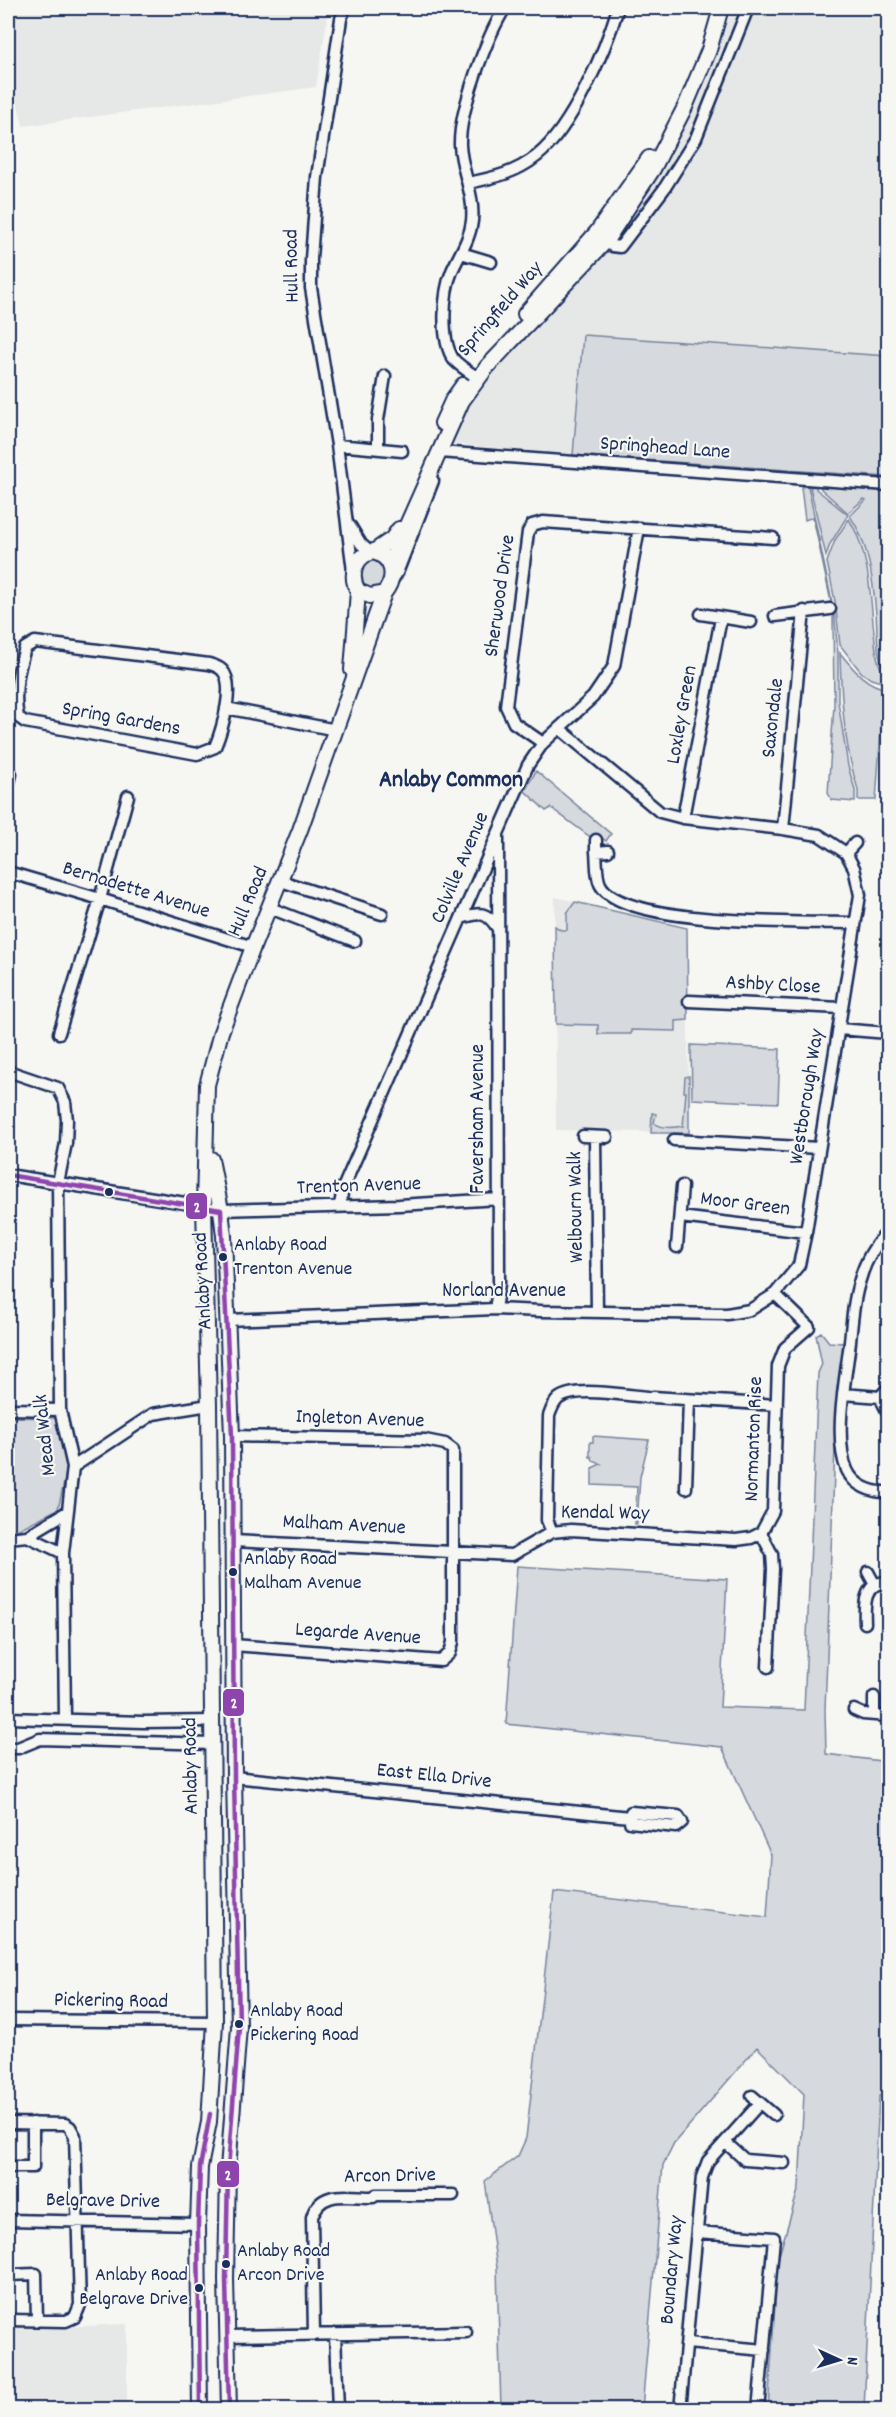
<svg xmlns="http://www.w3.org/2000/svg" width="896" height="2417" viewBox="0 0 896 2417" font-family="Dekko,sans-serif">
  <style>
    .built { fill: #e6e7e7 }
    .green { fill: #d6d9dd; stroke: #78849e; stroke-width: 1.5 }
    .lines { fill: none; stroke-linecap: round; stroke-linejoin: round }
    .minor-casing { stroke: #1b2f5e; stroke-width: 15 }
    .major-casing { stroke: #1b2f5e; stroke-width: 18 }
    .minor { stroke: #f6f6f2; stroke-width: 10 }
    .major { stroke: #f6f6f2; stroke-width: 14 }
    .bus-1-casing { stroke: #f6f6f2; stroke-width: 9 }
    .bus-1 { stroke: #8e44ad; stroke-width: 4.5 }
    .bus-dot { fill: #1b2f5e; stroke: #f6f6f2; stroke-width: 2 }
    .labels { text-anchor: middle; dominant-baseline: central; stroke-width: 4.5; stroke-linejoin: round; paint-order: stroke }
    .bus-label { font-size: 20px; fill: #1b2f5e; stroke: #f6f6f2; text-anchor: start }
    .street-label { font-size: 21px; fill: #1b2f5e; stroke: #f6f6f2 }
    .quarter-label { font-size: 24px; font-weight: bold; fill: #1b2f5e; stroke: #f6f6f2 }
    .line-badge { stroke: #f6f6f2; stroke-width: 2 }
    .badge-label { font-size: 16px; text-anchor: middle; font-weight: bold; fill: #fff }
  </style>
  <rect width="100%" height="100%" fill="#f6f6f2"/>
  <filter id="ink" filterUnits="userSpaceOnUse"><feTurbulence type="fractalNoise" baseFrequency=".0167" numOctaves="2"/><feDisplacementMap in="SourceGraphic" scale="12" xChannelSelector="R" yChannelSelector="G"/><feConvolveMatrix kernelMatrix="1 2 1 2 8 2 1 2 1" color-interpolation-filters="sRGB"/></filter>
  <g filter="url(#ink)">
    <path class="built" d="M8,8H329L316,87L23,126L8,63Z
      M734,8H888V356L584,335L573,455L439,443L476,371L590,251L662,141Z
      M555,897L687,928L689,1133L556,1130Z
      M127,2324V2409H8V2326L63,2327Z"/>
    <path class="green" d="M583,335L888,356V477L573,455Z
      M821,485L875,488L880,492L888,487V676C875,659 878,635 876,614C873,580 869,544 850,516L866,500L864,499L848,513L821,489Z
      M808,486L833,607H828V603L831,602L813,517L805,520L801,487Z
      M816,486V489L848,515L830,544L826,556L810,487Z
      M849,519C868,550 870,587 873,623C876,646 874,661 888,681V684L871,679L861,672L840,645L835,601L827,562L835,540Z
      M364,559H381L386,573L382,586L365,591L357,572Z
      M834,610L838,654V701L848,766L855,790V802L832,800L828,793L834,705L833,615H827V611Z
      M840,653C853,669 866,686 888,689V702H883L876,800H858V790C844,744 841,700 840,653Z
      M536,771L611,834L606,841L601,837L589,836L551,808L546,811L525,791Z
      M575,902L687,928L688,1020L676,1021V1031L631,1030V1034H598V1025L556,1024L555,926L561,930H567V913Z
      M691,1045L780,1049L778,1103L692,1099Z
      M689,1076V1133H651L652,1113L656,1114L654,1123C661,1128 673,1128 683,1126L686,1092H684L685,1077Z
      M821,1332L829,1342L843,1343L836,1420L825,1710L826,1754L888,1762V1944L884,1963L888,1964V2096H879L864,2409H768L778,2259L799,2187L804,2094L757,2047L674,2143L663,2165L642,2409H501L497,2268L485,2181L518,2156L526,2138L554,1892L767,1917L771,1855L722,1747L506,1724L517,1566L727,1579L720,1707L804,1710L818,1373L822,1364L816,1335Z
      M8,1417L57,1418L67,1470L58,1509L13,1532H8Z
      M593,1436L649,1440L640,1477L637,1524H635L637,1487L592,1485V1468L601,1464L593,1461L592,1457H590V1442H593Z"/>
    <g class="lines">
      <g class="minor-casing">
        <path id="minor" d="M345,8L341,19L317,177L311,259V288L337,445L353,571
          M468,183C493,178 516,173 537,156C572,128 605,51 618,8
          M601,237L612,246L620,247L664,189L696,138L748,8
          M461,253L491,262
          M472,374C466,370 459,365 454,360C440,341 443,292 452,271C459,255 470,239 472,221C475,195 461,170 460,145C459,111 487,36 505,8
          M337,445L402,451
          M378,447V420L385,376
          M439,452L888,485
          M350,526L361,544L370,552
          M391,582L397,573L433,481
          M701,614L751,622
          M775,616L830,609
          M35,642L209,664C213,665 219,667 222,670C236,684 222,730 215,747L197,754L25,722L18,717C13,694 18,670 25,648Z
          M226,708L336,730
          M559,728L660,812L683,818L783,829L819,835L846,853L854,868L860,895L806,1232L799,1265L775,1294L809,1327L785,1348L778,1366L773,1511L761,1533L772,1554L773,1569L768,1667
          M543,743L514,723L506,706L528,532L532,525L543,522L773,538
          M8,787L11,774
          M683,818L721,618
          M783,829L804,611
          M596,840V852L608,851
          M596,852C597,861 596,876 600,884C620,927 810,922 855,923
          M846,853L855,843
          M8,872L100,899L253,947
          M281,881L382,914
          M270,908L355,941
          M461,918C480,912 487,911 498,929
          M689,1001L842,1008
          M839,1029L888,1033
          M59,1033L100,899L128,796
          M8,1071L58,1088L65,1102L67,1120L66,1143L58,1183L60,1410L73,1467L63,1553L65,1719
          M583,1136L607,1137
          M595,1137L597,1312
          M674,1140L819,1148
          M8,1175L204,1206
          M340,1205L343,1188L528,765L543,743L593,697L614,666L639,528
          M221,1210L399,1205L499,1199
          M680,1217L806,1232
          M888,1232C874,1245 864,1264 859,1283C853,1302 852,1322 850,1342C846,1377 833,1438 847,1470C854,1486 872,1493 888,1492
          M677,1247L682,1186
          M495,1309L499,1284L498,835
          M228,1320L495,1309L541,1311L727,1314L750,1310L775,1294
          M843,1394L880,1397
          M653,1397L777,1405
          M8,1409L60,1410
          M887,1411L880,1397L888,1388
          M232,1436L425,1440L445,1444L453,1450V1642L450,1653L441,1661L233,1645
          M73,1467L153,1414L209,1405
          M686,1488L689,1400
          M552,1532L547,1520L549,1416C551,1410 553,1404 558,1399C575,1385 626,1396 648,1397
          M27,1536L67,1512
          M8,1538L27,1536L63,1553
          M233,1541L512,1555L552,1532L571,1530L736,1540L751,1538L761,1533
          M868,1572L875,1585
          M865,1623C864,1604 864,1582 888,1582
          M854,1710L863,1714L888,1716
          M874,1715V1697
          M8,1718L143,1722L212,1721
          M8,1748H18L40,1739L212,1744
          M234,1777L630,1817
          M631,1812L678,1816L682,1822L676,1827L630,1822Z
          M8,2020L215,2022
          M752,2096L774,2115
          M8,2123L65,2124L70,2127L75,2136L80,2305L75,2317L66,2321L8,2320
          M725,2142L745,2160L784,2163
          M8,2167H33V2123
          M8,2220L198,2224
          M697,2232L774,2238L758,2410
          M8,2275L36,2274L37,2320
          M314,2334L312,2217C320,2189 348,2197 373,2197L376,2195H453
          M335,2334L338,2410
          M227,2336L466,2332
          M687,2343L764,2350
          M680,2410L702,2177L708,2161L760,2103"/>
      </g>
      <g class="major-casing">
        <path id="major" d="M525,314L597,232L649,158
          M442,423L453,399L463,385
          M373,552L392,539L399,529
          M373,552C393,557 397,577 384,593L370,596L358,591C349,575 355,556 373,552Z
          M390,563L462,401L487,367L606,241L653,169L685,107L709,50L721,8
          M352,670L358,591
          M211,1159L221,1210L224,1236L232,1436L234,1777L239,2027L228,2169L226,2279L229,2410
          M200,2410L198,2224L200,2167L209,2122L215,2022L209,1405L204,1206L207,1085L221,1032L253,947L300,830L384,593"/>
      </g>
      <use href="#minor" class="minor"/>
      <use href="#major" class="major"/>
      <g class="bus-1-casing">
        <path id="bus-1" d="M8,1175L221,1210L232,1436L234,1777L239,2027L228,2169L226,2279L229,2410
          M200,2410L198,2224L200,2167L210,2114"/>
      </g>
      <use href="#bus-1" class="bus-1"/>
    </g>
  </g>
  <g class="bus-dot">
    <circle cx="109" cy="1192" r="5"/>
    <circle cx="223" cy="1257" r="5"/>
    <circle cx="233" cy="1572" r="5"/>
    <circle cx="239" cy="2024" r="5"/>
    <circle cx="226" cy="2264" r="5"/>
    <circle cx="199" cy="2288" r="5"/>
  </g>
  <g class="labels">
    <g class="bus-label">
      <text x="234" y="1246">Anlaby Road<tspan x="234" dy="24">Trenton Avenue</tspan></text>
      <text x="244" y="1560">Anlaby Road<tspan x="244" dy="24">Malham Avenue</tspan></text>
      <text x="250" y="2012">Anlaby Road<tspan x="250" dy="24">Pickering Road</tspan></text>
      <text x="237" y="2252">Anlaby Road<tspan x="237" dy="24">Arcon Drive</tspan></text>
      <text x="188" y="2276" text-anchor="end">Anlaby Road<tspan x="188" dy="24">Belgrave Drive</tspan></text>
    </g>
    <g class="street-label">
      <text transform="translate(293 266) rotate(-91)">Hull Road</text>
      <text transform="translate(501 310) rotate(-49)">Springfield Way</text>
      <text transform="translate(665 449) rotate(4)">Springhead Lane</text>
      <text transform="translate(501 596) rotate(-82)">Sherwood Drive</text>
      <text transform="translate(683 715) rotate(-80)">Loxley Green</text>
      <text transform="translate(774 718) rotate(-84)">Saxondale</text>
      <text transform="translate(121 720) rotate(10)">Spring Gardens</text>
      <text transform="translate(461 868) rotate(-67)">Colville Avenue</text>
      <text transform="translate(136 891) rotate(17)">Bernadette Avenue</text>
      <text transform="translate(249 902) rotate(-67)">Hull Road</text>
      <text transform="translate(773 986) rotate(3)">Ashby Close</text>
      <text transform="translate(808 1097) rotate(-81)">Westborough Way</text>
      <text transform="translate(479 1119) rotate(-90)">Faversham Avenue</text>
      <text transform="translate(359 1187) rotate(-2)">Trenton Avenue</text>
      <text transform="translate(745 1205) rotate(7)">Moor Green</text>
      <text transform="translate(577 1207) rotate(-91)">Welbourn Walk</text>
      <text transform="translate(204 1281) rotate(-93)">Anlaby Road</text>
      <text x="504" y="1292">Norland Avenue</text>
      <text transform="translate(360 1420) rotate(2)">Ingleton Avenue</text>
      <text transform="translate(46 1435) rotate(-96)">Mead Walk</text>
      <text transform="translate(755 1439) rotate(-88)">Normanton Rise</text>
      <text transform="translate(605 1514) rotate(1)">Kendal Way</text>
      <text transform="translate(344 1526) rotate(3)">Malham Avenue</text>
      <text transform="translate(358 1635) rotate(4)">Legarde Avenue</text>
      <text transform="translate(192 1766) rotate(-91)">Anlaby Road</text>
      <text transform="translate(434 1777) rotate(6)">East Ella Drive</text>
      <text transform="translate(111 2002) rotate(1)">Pickering Road</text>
      <text transform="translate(390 2177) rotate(-1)">Arcon Drive</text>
      <text transform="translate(103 2202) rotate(1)">Belgrave Drive</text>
      <text transform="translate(673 2270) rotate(-85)">Boundary Way</text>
    </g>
    <g class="quarter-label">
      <text x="451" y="781">Anlaby Common</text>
    </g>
  </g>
  <g class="line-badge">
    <rect x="185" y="1192" width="23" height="28" rx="6" fill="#8e44ad"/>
    <rect x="222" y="1688" width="23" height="29" rx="6" fill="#8e44ad"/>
    <rect x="216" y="2160" width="24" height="28" rx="6" fill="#8e44ad"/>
  </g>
  <g class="badge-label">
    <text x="197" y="1212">2</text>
    <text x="234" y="1708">2</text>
    <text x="228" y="2180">2</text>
  </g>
  <rect width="896" height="2417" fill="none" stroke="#f6f6f2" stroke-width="30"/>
  <rect x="15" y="15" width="866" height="2387" fill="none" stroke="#1b2f5e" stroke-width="2" filter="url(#ink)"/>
  <g transform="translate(839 2360) rotate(94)" stroke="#f6f6f2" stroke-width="4.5" paint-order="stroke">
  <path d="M0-4.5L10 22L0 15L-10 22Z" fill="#1b2f5e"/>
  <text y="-9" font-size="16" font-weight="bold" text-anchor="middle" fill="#1b2f5e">N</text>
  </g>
</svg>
